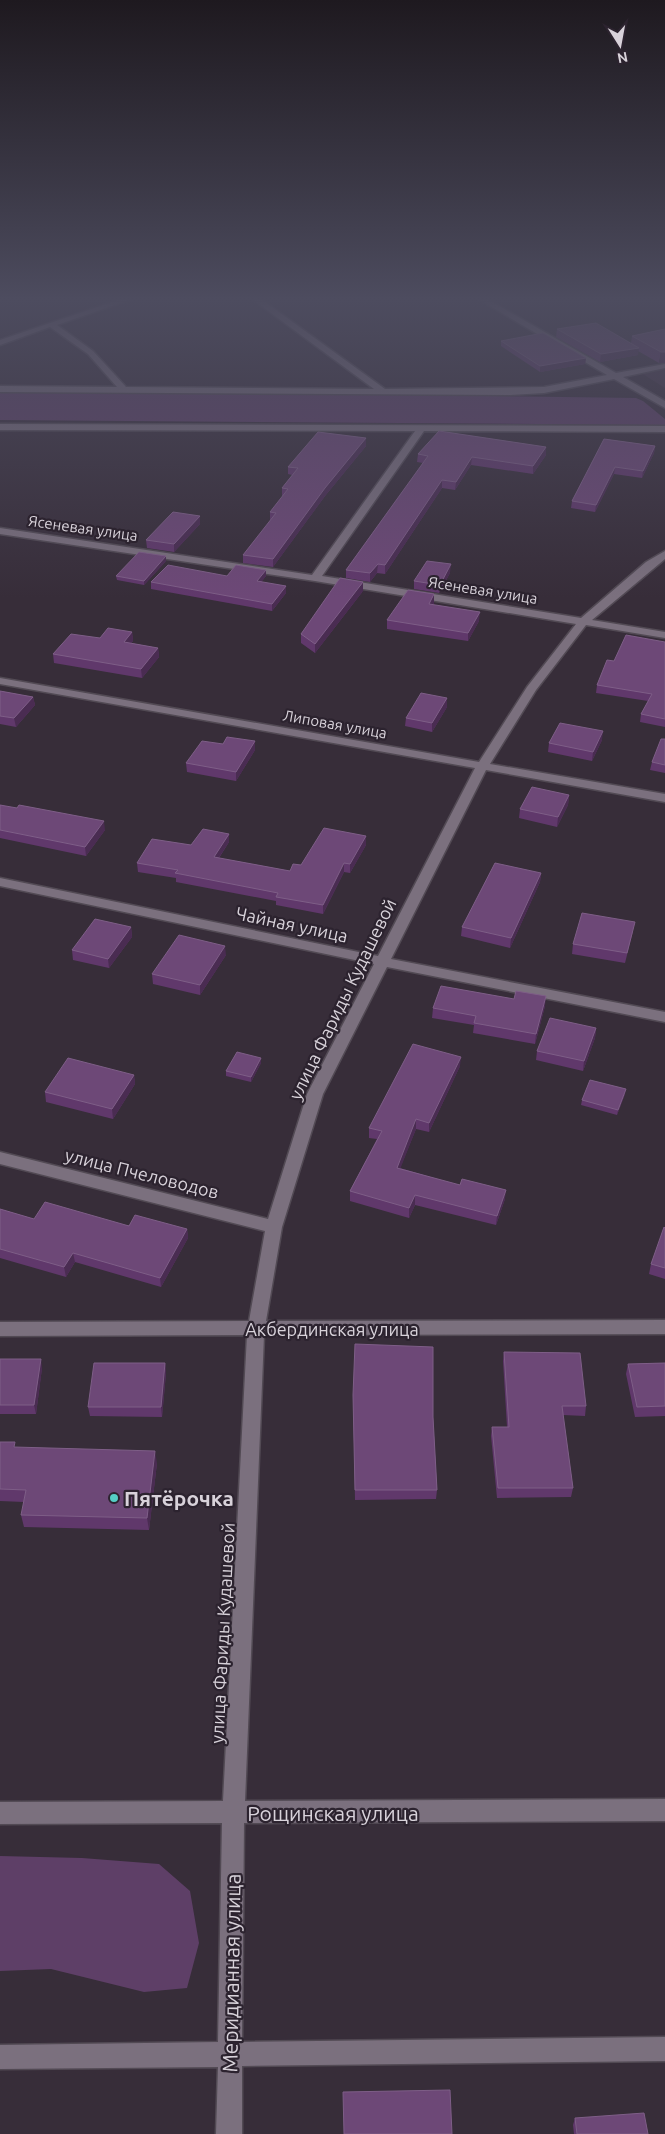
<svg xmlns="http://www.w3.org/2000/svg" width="665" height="2134" viewBox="0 0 665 2134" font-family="Ubuntu,sans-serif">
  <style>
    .built { fill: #433546 }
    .green { fill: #5e3f67 }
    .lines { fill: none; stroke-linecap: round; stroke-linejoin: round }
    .minor-casing { stroke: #524a54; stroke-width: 3 }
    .minor { fill: #7b707e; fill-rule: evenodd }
    .wall { fill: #60386b }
    .shaded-wall { fill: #4a2c52 }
    .building { fill: #6d4877; stroke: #7e5e87 }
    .poi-dot { fill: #55cec6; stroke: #2c232f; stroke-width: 2 }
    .labels { text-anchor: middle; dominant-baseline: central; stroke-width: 4.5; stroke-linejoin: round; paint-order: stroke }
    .far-street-label { font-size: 15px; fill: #d8d2da; stroke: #2c232f }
    .street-label { font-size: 18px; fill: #d8d2da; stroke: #2c232f }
    .near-poi-label { font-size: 21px; font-weight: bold; fill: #d8d2da; stroke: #2c232f; text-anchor: start }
    .near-street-label { font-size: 21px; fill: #d8d2da; stroke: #2c232f }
  </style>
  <rect width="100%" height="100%" fill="#372d39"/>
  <path class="built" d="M665,369V388L641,373Z"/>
  <path class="green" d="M0,389L636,398L643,401L665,419V425L0,420Z
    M0,1856L82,1858L159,1864L190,1891L199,1943L187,1988L144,1992L51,1969L0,1971Z"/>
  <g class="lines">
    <g class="minor-casing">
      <path id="minor" d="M121,299H132L57,325L93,351L126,387L374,389L252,299H261L385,389L544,387L607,375L478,299H487L616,373L665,364V368L623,377L665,401V408L614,379L544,393L510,395L0,392V386L117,387L88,354L50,327L0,345V340Z
        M0,424L665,426V432L424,431L322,576L581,618L646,562L665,551V559L592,620L665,632V638L586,625L536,690L490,764L665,794V802L486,770L391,959L665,1012V1022L387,967L323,1094L282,1227L266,1321L665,1320V1334L264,1335L245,1801L665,1799V1821L244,1823L242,2042L665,2037V2061L242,2066V2134H216L218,2067L0,2069V2045L218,2042L222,1823L0,1824V1802L223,1801L247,1335L0,1336V1322L249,1321L265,1231L0,1164V1152L268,1219L307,1094L374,964L0,886V878L378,956L475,768L0,684V678L479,762L527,687L576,624L315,581L0,534V528L312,575L415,431L0,430Z"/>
    </g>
    <use href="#minor" class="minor"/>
  </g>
  <path class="wall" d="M557,329L631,343L632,336L665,329L659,363L638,351V355L600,362L556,337Z
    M501,341L586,358L585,364L540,372L501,346Z
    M366,438V446L325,496L273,567L243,563V555L271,520H270V512L283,496H282V488L292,475L288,474V467Z
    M604,439L655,446L654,453L642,478L614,474L595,512L571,508L572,501Z
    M546,447V455L533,474L471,465L455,490L442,488L385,574L377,573L370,582L346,578V570L423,463L417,462L418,454Z
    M200,516V524L174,552L147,548L146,540Z
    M166,561L144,585L117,580L116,576Z
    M266,570V576L261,582L286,586V593L272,611L151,589V582L227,576Z
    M450,573L439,593L414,589V581Z
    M363,591L315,653L301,643V634Z
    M434,594V603L433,605L479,621L468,641L387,629V620Z
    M132,632L133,641L131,643L158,648L159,657L142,678L54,663L53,654L100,638Z
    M665,642V727L640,722L641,714L648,701L596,693L597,685L614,661Z
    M0,691L33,697L35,705L16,727L0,724Z
    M447,698V707L432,732L405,726L406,718Z
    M665,739V773L650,770L652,762Z
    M602,740L592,761L548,752L549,743Z
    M255,741V750L236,781L187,772L186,763L223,744Z
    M569,795L568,805L557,827L519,818L520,809Z
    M0,805L105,830L86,856L0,838Z
    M229,834V842L219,858L290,871L366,836V845L350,873L344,872L323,914L276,905V901L176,882V878L138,872L137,863L191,845Z
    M541,873L540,882L510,948L461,936L462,927Z
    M131,927L132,937L109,968L73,960L72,950Z
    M633,931L625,963L572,954L573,944Z
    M226,955L200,995L153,984L152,974Z
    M545,1006L535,1044L473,1033L474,1025L432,1018L433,1008Z
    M596,1028L595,1038L583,1071L536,1060L537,1051Z
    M261,1063L251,1082L226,1076V1071Z
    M460,1066L429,1132L416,1129L400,1168L505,1199L496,1225L415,1205L409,1218L350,1201V1191L377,1139L369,1138V1128Z
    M134,1075L135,1084L113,1119L46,1102L45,1092Z
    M625,1094L617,1115L581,1105L582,1100Z
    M0,1209L34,1219L187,1229L188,1238L161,1287L75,1262L66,1277L0,1258Z
    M665,1228V1279L649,1274L651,1264Z
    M504,1352L586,1406L585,1416L563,1415L573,1488L571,1497L497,1498L491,1436L492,1427H507L503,1361Z
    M0,1359L42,1368L36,1414H0Z
    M165,1363L166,1373L162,1417L90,1416L88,1407Z
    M665,1363V1416L635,1417L626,1374L628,1364Z
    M353,1395L433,1417L437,1490L436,1499L355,1500Z
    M0,1442L16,1448L157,1463L149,1530L24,1527L21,1515L24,1502L0,1501Z
    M575,2118L648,2134H574L573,2125Z"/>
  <path class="shaded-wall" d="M639,348L638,355L600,362L601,354Z
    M661,352H665V363H659Z
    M586,358L585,364L540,372V366Z
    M366,438V446L325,496L273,567V559L325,488Z
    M655,446L654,453L642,478L643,471Z
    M546,447V455L533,474V466Z
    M472,457L471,465L455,490L456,482Z
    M615,467L614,474L595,512L596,505Z
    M442,480V488L385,574V565Z
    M200,516V524L174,552V544Z
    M166,556V561L144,585V581Z
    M378,564L377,573L370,582V573Z
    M451,564L450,573L439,593L440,585Z
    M266,570V576L257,588V581Z
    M363,582V591L315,653V644Z
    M286,586V593L272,611V604Z
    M434,594V603L428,613L429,604Z
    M480,612L479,621L468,641V633Z
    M132,632L133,641L125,651L124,642Z
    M158,648L159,657L142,678L141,669Z
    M33,697L35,705L16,727L14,718Z
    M447,698V707L432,732V723Z
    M603,731L602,740L592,761L593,752Z
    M255,741V750L236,781V772Z
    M569,795L568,805L557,827L558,817Z
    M104,821L105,830L86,856L85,847Z
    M229,834V842L214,865V857Z
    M366,836V845L350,873V864Z
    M344,863V872L323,914V905Z
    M541,873L540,882L510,948L511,938Z
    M131,927L132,937L109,968L108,959Z
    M225,946L226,955L200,995V985Z
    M546,996L545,1006L535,1044L536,1034Z
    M596,1028L595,1038L583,1071L584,1061Z
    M461,1057L460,1066L429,1132V1123Z
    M261,1058V1063L251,1082V1077Z
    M134,1075L135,1084L113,1119L112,1109Z
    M626,1089L625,1094L617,1115L618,1110Z
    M416,1119V1129L397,1177V1168Z
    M506,1190L505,1199L496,1225L497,1216Z
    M415,1195V1205L409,1218V1208Z
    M187,1229L188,1238L161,1287L160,1278Z
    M73,1253L75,1262L66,1277L64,1267Z
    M41,1359L42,1368L36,1414L34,1405Z
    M165,1363L166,1373L162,1417L161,1407Z
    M155,1451L157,1463L149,1530L147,1518Z"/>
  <path class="building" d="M596,323L639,348L601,354L557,329Z
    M665,329V352H661L632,336Z
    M543,333L586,358L540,366L501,341Z
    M439,431L546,447L533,466L472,457L456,482L442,480L385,565L378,564L370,573L346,570L428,456L418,454Z
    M318,432L366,438L325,488L273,559L243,555L276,513L270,512L288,489L282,488L298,468L288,467Z
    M604,439L655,446L643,471L615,467L596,505L572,501Z
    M173,512L200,516L174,544L146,540Z
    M139,552L166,556L144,581L116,576Z
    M427,561L451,564L440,585L414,581Z
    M168,565L227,576L236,565L266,570L257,581L286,586L272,604L151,582Z
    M340,578L363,582L315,644L301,634Z
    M408,590L434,594L429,604L480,612L468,633L387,620Z
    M108,628L132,632L124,642L158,648L141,669L53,654L71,634L100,638Z
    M626,635L665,642V719L641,714L652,694L597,685L607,660L614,661Z
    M0,691L33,697L14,718L0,716Z
    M421,693L447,698L432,723L406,718Z
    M560,723L603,731L593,752L549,743Z
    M227,737L255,741L236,772L186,763L202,741L223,744Z
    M661,739H665V765L652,762Z
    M532,787L569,795L558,817L520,809Z
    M0,805L17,808L19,805L104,821L85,847L0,830Z
    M324,828L366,836L350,864L344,863L323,905L276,897L278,893L175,873L178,870L137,863L152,839L191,845L203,829L229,834L214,857L290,871L293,864L301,865Z
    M495,863L541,873L511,938L462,927Z
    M582,913L635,922L627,953L573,944Z
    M95,919L131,927L108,959L72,950Z
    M179,935L225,946L200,985L152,974Z
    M441,986L514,999L516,991L546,996L536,1034L474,1023L476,1016L433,1008Z
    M550,1018L596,1028L584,1061L537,1051Z
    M413,1044L461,1057L429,1123L416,1119L397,1168L460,1185L462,1179L506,1190L497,1216L415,1195L409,1208L350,1191L382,1131L369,1128Z
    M237,1052L261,1058L251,1077L226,1071Z
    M68,1058L134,1075L112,1109L45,1092Z
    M590,1080L626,1089L618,1110L582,1100Z
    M45,1202L129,1226L135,1215L187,1229L160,1278L73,1253L64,1267L0,1249V1209L34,1219Z
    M664,1227L665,1228V1268L651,1264Z
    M355,1344L433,1347V1417L437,1490H355L353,1395Z
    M504,1352L580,1353L586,1406H562L573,1488H498L492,1427H509Z
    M0,1359H41L34,1405H0Z
    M94,1363H165L161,1407H88Z
    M665,1363V1406L637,1407L628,1364Z
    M0,1442H15L14,1447L155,1451L147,1518L21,1515L26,1490L0,1489Z
    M450,2090L452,2134H344L343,2092Z
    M644,2113L648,2134H577L575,2118Z"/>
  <linearGradient id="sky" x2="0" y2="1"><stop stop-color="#1e191f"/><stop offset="0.5" stop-color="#4d4c5f"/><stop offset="1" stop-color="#4d4c5f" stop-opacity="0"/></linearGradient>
  <rect width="665" height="598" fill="url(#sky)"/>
  <circle class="poi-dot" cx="114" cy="1498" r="5"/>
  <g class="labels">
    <g class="far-street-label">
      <text transform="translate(83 528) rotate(8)">Ясеневая улица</text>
      <text transform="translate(483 590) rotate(9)">Ясеневая улица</text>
      <text transform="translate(335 724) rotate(10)">Липовая улица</text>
    </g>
    <g class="street-label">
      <text transform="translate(292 924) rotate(12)">Чайная улица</text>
      <text transform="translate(342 999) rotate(-64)">улица Фариды Кудашевой</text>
      <text transform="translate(142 1173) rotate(14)">улица Пчеловодов</text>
      <text x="332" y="1329">Акбердинская улица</text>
      <text transform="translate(222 1633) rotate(-87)">улица Фариды Кудашевой</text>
    </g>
    <g class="near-poi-label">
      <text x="124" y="1498">Пятёрочка</text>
    </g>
    <g class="near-street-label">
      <text x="333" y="1813">Рощинская улица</text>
      <text transform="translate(231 1973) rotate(-89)">Меридианная улица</text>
    </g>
  </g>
  <g transform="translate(620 45) rotate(169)" stroke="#2c232f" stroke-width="4" paint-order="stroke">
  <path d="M0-4L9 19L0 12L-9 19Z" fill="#d8d2da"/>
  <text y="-8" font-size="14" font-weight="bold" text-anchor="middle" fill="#d8d2da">N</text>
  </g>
</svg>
